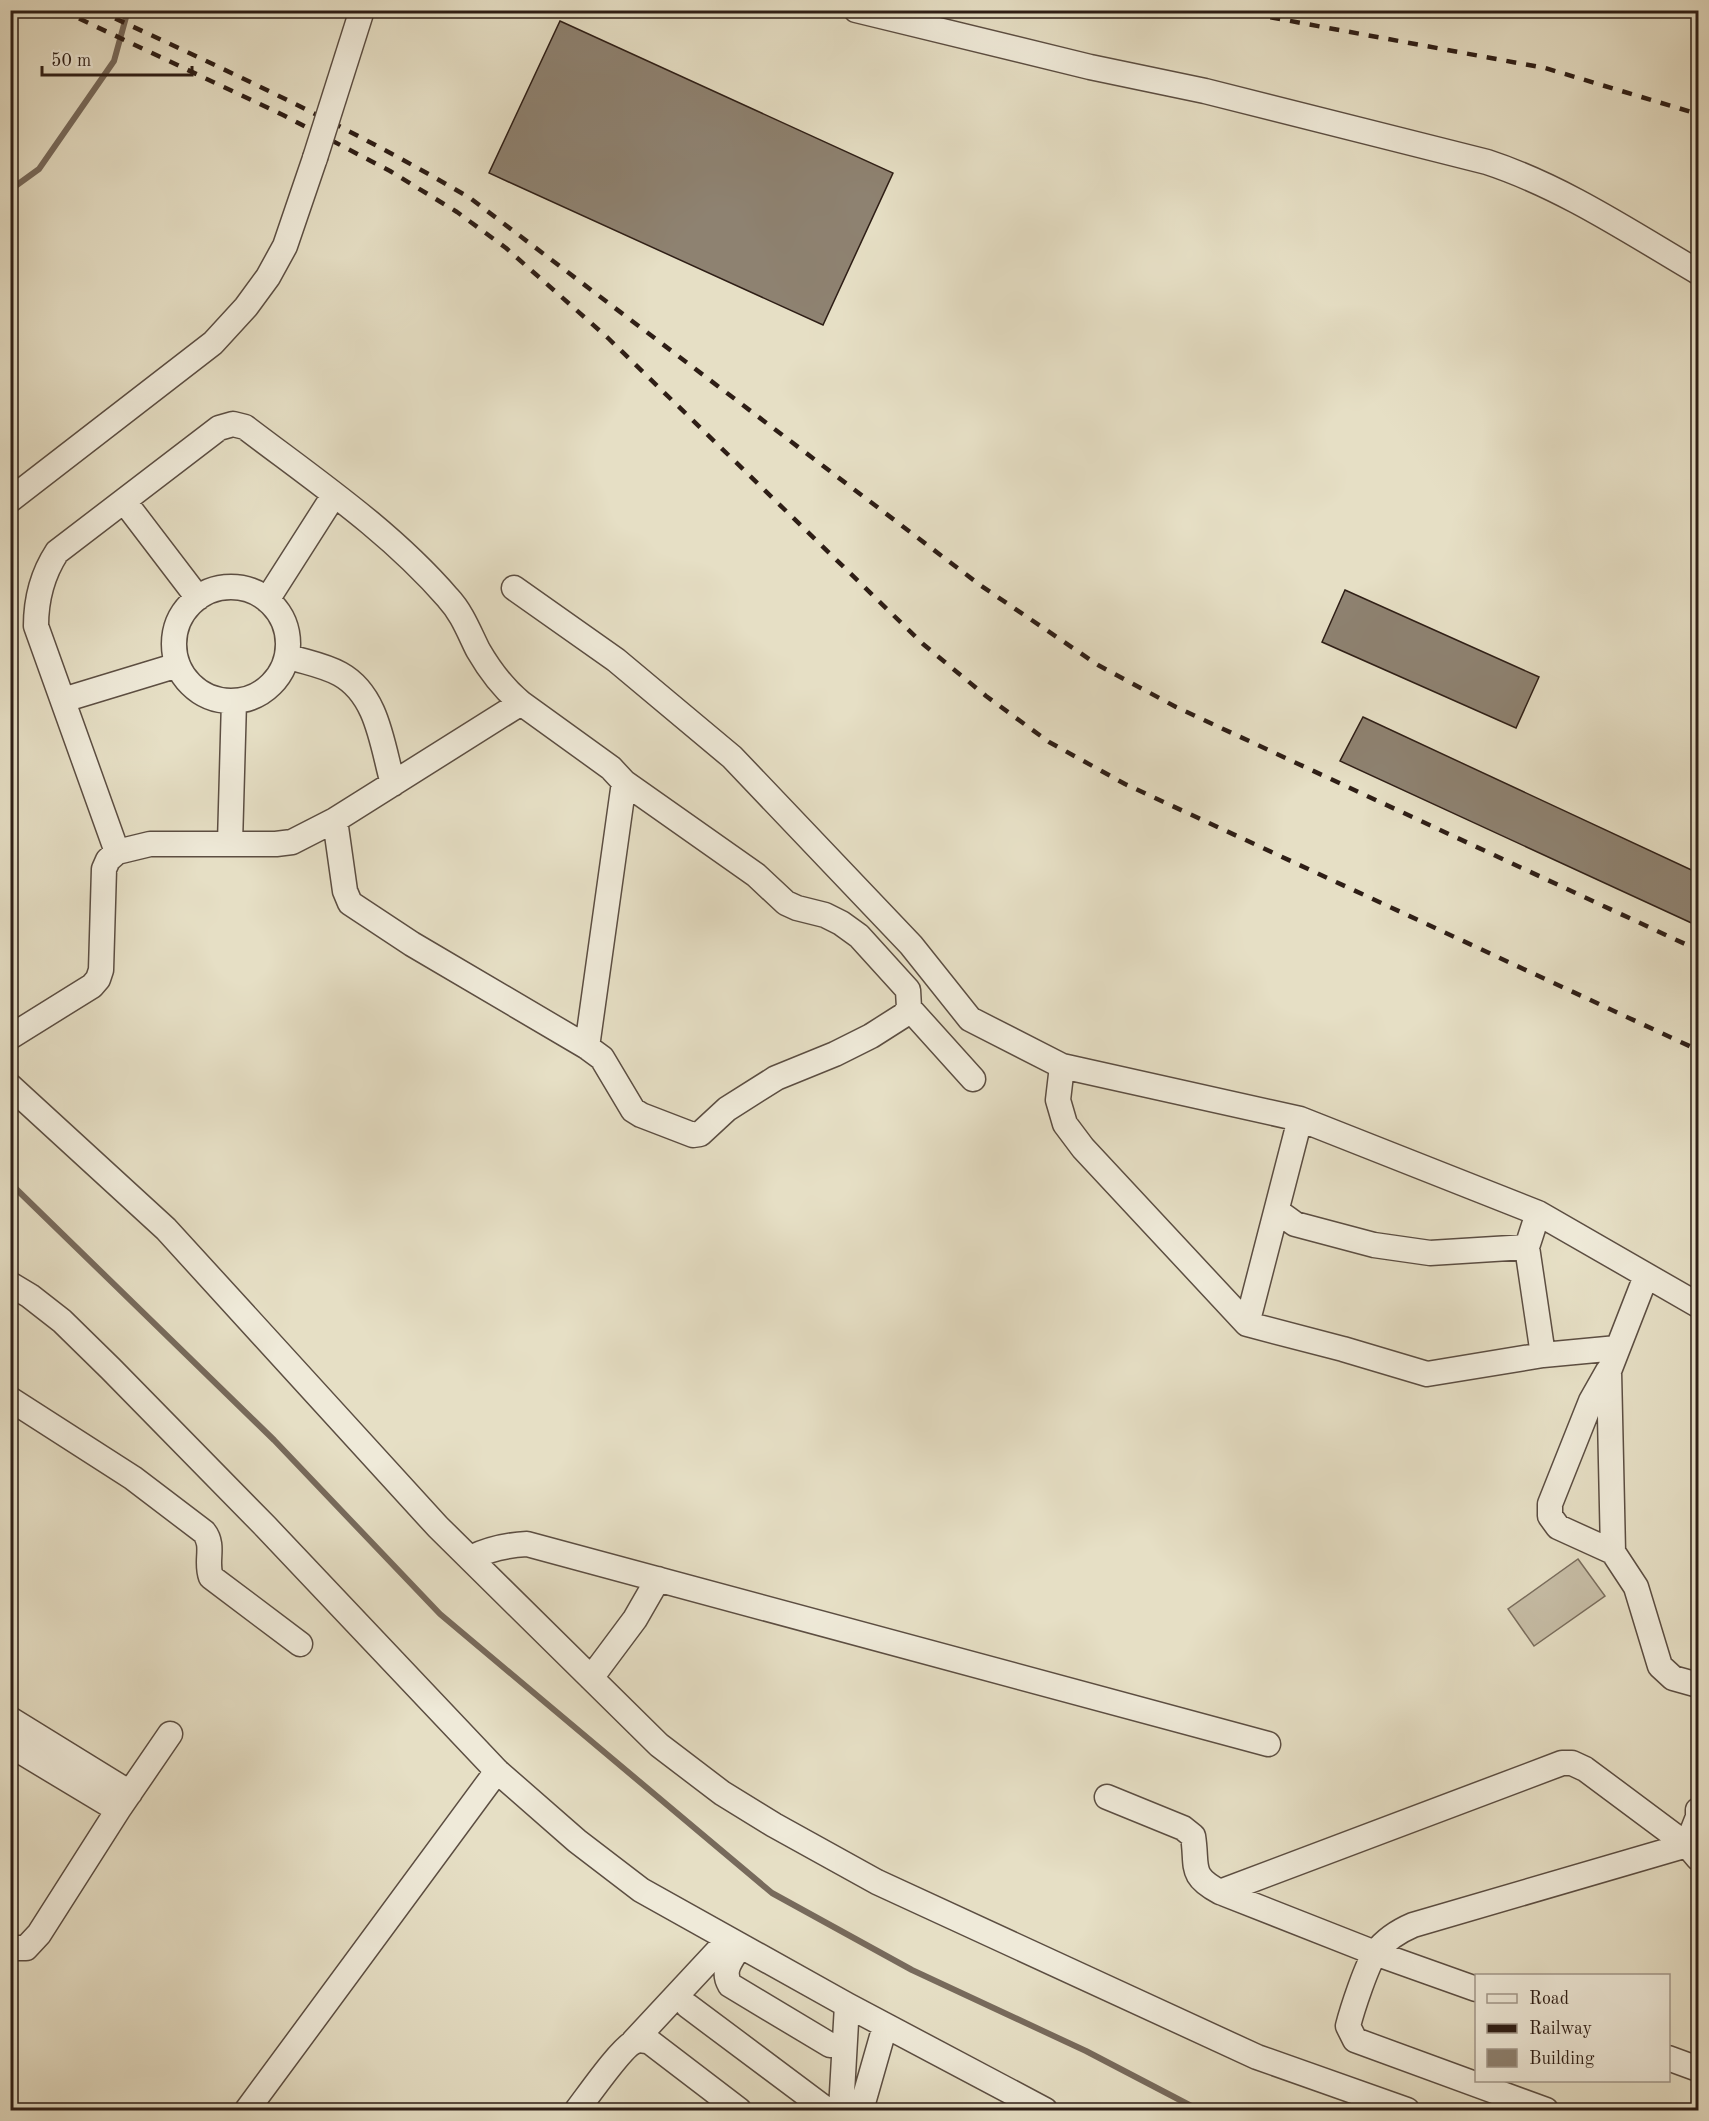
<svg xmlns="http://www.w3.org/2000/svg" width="1709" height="2121" viewBox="0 0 1709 2121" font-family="'Old Standard TT',serif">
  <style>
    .green { fill: #c7bea7; stroke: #7a6e5e; stroke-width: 1.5 }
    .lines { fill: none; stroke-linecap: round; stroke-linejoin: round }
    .stream { stroke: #776a5c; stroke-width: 6 }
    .building { fill: #8e8271; stroke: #2e1e16; stroke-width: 1.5 }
    .minor-casing { stroke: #5c4e42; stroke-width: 27 }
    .minor { stroke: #efead9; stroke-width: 24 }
    .rail { stroke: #2e1e16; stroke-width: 4.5; stroke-dasharray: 10 10; stroke-linecap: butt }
    .minor-bridge-casing { stroke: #5c4e42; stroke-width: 27; stroke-linecap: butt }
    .minor-bridge { stroke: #efead9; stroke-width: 24 }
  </style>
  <rect width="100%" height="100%" fill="#e6dfc5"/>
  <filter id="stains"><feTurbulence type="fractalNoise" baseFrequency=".00333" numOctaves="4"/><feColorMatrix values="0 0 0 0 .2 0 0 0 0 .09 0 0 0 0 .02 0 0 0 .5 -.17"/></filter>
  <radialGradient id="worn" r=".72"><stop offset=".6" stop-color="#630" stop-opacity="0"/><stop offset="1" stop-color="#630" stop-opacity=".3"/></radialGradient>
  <path class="green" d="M1578,1559L1605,1596L1534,1646L1508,1609Z"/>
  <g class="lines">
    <path class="stream" d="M10,190L39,169L114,61L128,10
      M10,1183L274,1440L440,1614L772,1893L912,1970L1086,2051L1199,2110"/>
  </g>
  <path class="building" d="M560,21L893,173L823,325L489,173Z
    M1345,590L1539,677L1516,728L1322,642Z
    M1363,717L1698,873V926L1340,761Z"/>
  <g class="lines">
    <g class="minor-casing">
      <path id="minor" d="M856,10L1090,67L1205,91L1487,162C1563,187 1630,232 1698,272
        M10,500L213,343L246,307L268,277L285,246L315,158
        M124,501L198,598
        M174 644a57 57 0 1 1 114 0a57 57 0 1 1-114 0Z
        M514,588L616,660L732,757L911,945L970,1019L1062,1066L1300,1119L1538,1213L1698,1305
        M267,600L334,495
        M287,656C304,662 324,665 340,674C378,695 382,745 393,784
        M63,700L178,665
        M335,820L345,891L350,903L412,944L587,1047L602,1058L633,1110L641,1115L693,1135L700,1134L727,1109L776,1078L835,1054L871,1036L904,1015L909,1008L908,990L859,936L841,923L825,915L797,908L786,903L756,875L624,782L611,768L521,703
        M230,843L234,701
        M909,1008L973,1079
        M10,1037L92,986L98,979L101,970L104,869L108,860L117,852L150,844H276L292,842L335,820L521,703C504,689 489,669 478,650C469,632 462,613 448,598C390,531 316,481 245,427L233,424L219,428L57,552C42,575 36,598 36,626L117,852
        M587,1047L624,782
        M1062,1066L1058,1100L1065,1124L1083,1148L1247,1324L1343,1349L1427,1374L1543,1355L1527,1247L1538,1213
        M10,1086L166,1229L438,1527L659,1745L722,1793L774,1825L877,1882L1257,2057L1407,2110
        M1277,1211L1295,1224L1374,1245L1430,1253L1527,1247
        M1646,1276L1609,1371L1613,1552L1636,1587L1660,1666L1673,1678L1698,1685
        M10,1284L30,1296L62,1321L111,1369L266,1527L497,1771L577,1841L641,1890L847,2005L1045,2110
        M1247,1324L1300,1119
        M1543,1355L1617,1348
        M1608,1371L1591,1401L1550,1504V1516L1558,1527L1613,1552
        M10,1399L133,1478L204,1532C215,1546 205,1561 211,1577L300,1644
        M470,1558C489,1549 506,1545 527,1544L1268,1744
        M591,1678L635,1619L658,1579
        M10,1719L130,1793
        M10,1745L118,1810
        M1107,1797L1183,1828L1193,1836C1198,1867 1188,1875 1220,1892
        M10,1946L14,1948H26L39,1934L118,1810L170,1734
        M740,1946C732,1959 721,1970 730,1985L830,2045
        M1476,1989L1375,1953L1220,1892L1562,1763H1572L1585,1769L1687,1845L1698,1817V1810
        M688,2006L827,2110
        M634,2041L728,1940
        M1668,2058L1698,2069
        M247,2110L497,1771
        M577,2110C587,2097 623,2045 636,2041C641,2039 645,2041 650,2042L739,2110
        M841,2110L847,2005
        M861,2110L885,2026
        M1546,2110L1355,2040L1348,2026C1352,2010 1367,1964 1376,1952C1386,1939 1399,1931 1413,1925L1687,1845L1698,1858"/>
    </g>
    <use href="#minor" class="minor"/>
    <path class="rail" d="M61,10L283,115L390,171L457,212L506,248L608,338L923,644L986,696L1049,742L1125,784L1698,1050
      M97,10C224,69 350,127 470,198L980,585L1098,665L1176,707L1698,950
      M1231,10L1545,68L1698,114"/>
    <g class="minor-bridge-casing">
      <path id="minor-bridge" d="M315,158L362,10"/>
    </g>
    <use href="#minor-bridge" class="minor-bridge"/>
  </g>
  <rect width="1709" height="2121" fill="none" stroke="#e6dfc5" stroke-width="36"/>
  <rect x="12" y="12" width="1685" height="2097" fill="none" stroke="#2e1e16" stroke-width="3"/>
  <rect x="18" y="18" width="1673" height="2085" fill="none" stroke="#2e1e16" stroke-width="1.5"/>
  <rect x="1475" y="1974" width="195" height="108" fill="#efead9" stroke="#a2988b" stroke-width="1.5"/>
  <rect x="1487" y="1994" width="30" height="9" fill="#efead9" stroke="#a2988b" stroke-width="1.5"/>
  <text x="1529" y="2004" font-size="18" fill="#2e1e16">Road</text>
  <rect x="1487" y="2024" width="30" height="9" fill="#2e1e16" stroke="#a2988b" stroke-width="1.5"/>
  <text x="1529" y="2034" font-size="18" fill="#2e1e16">Railway</text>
  <rect x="1487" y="2049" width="30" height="18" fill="#8e8271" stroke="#a2988b" stroke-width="1.5"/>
  <text x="1529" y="2064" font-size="18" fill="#2e1e16">Building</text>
  <path d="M42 66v9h150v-9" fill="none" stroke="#2e1e16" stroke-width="3"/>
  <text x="51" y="66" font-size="18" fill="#2e1e16" stroke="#efead9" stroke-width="4.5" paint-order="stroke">50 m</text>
  <rect width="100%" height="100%" filter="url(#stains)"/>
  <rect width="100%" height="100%" fill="url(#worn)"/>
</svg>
